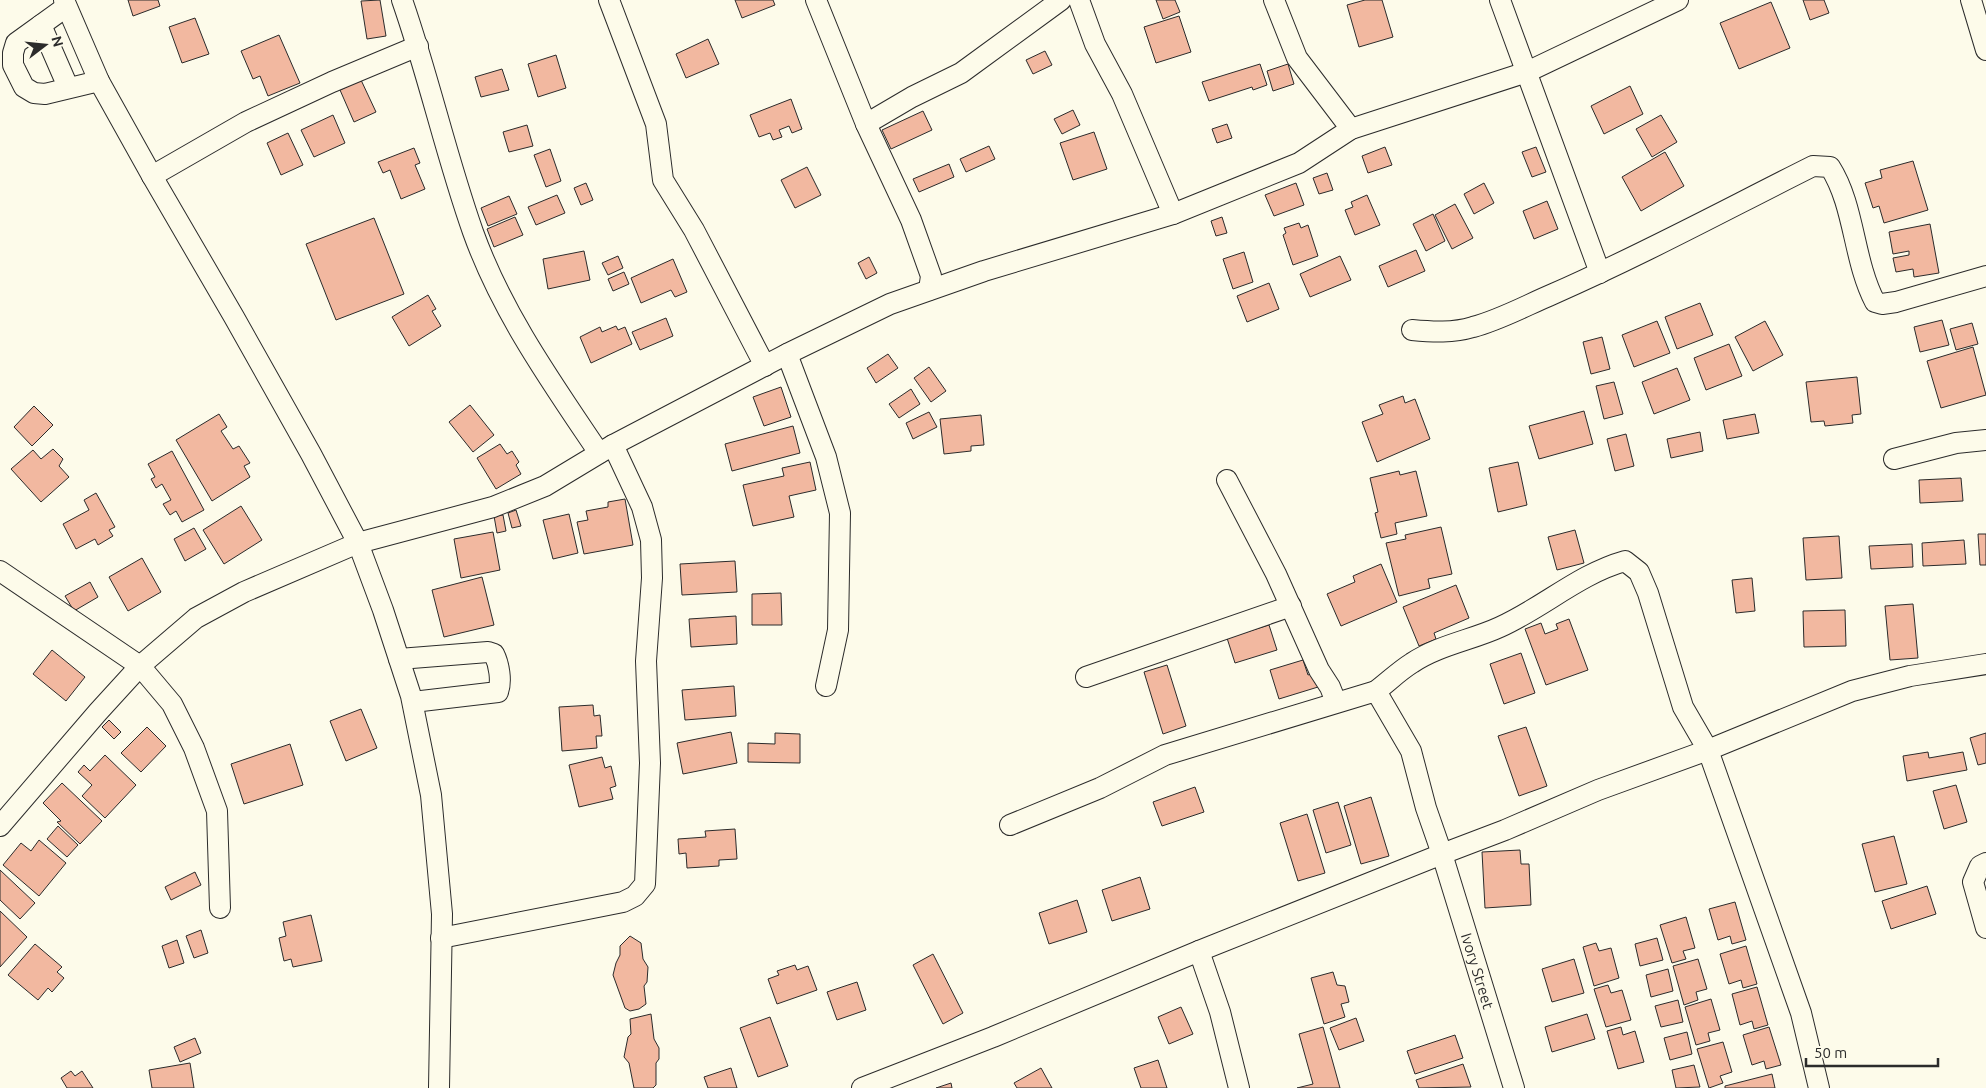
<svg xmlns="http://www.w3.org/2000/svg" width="1986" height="1088" viewBox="0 0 1986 1088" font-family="Ubuntu,sans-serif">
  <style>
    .building { fill: #f2b8a0; stroke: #2b2b2b }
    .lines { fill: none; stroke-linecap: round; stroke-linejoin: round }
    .minor-casing { stroke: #2b2b2b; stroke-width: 22 }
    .minor { stroke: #fdfbea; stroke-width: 20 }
    .labels { text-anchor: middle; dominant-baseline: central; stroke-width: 4; stroke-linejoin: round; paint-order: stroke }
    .street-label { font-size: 15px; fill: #2b2b2b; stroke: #fdfbea }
  </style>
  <rect width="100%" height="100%" fill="#fdfbea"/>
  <path class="building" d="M128,0H158L160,6L133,16Z
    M380,0L386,36L367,39L361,1Z
    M735,0H773L775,5L742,18Z
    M1156,0H1175L1180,12L1163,19Z
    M1365,0H1382L1393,37L1359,47L1347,5Z
    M1803,0H1824L1829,13L1810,20Z
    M1771,2L1790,48L1739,69L1720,23Z
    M1179,16L1191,52L1156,63L1144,27Z
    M195,18L209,54L182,63L169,27Z
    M279,35L300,83L268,96L260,76L253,79L241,51Z
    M708,39L719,64L686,78L676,54Z
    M1045,51L1052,65L1033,74L1026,60Z
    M556,55L566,88L538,97L528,64Z
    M1260,64L1267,85L1253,90L1252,87L1209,101L1202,82Z
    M1288,64L1294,84L1273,91L1267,71Z
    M502,69L509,90L481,97L475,77Z
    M361,80L376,112L354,122L340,90Z
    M1630,86L1643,114L1604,134L1591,106Z
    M791,99L802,129L792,133L789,126L779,130L782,137L773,140L770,133L759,137L750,115Z
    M1073,110L1080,125L1062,134L1054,119Z
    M923,111L932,130L891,149L882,130Z
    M333,115L345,143L314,157L301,130Z
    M1661,115L1677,142L1652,157L1636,129Z
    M1227,124L1232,138L1217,143L1212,129Z
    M527,125L533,146L509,152L503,132Z
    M1094,132L1107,169L1073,180L1060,143Z
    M288,133L303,165L281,175L267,143Z
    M989,146L995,159L966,172L960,159Z
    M1385,147L1392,165L1368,173L1362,156Z
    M1536,147L1546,172L1532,177L1522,152Z
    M414,148L420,163L415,165L425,189L401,199L390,170L383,173L378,162Z
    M550,149L561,181L546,187L534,155Z
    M1665,152L1684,186L1641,211L1622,177Z
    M1913,161L1928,210L1884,223L1879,206L1873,208L1865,183L1882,178L1880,170Z
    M949,164L954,177L919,192L913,179Z
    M807,167L821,195L795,208L781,180Z
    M1327,173L1333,190L1319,194L1313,178Z
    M586,183L593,200L581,205L574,188Z
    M1296,183L1304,205L1274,216L1265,195Z
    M1484,183L1494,203L1474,214L1464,194Z
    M557,195L565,213L536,225L528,207Z
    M1367,195L1380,225L1355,235L1345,210L1353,207L1351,202Z
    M509,196L517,214L488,226L481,208Z
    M1547,201L1558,229L1534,239L1523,211Z
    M1455,204L1473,238L1452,249L1435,215Z
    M1433,214L1445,241L1426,251L1413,224Z
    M515,217L523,235L494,247L487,229Z
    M1222,217L1227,233L1216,236L1211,221Z
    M374,218L404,294L336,320L306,244Z
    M1299,223L1301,228L1308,225L1318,256L1293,265L1283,235L1286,233L1284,228Z
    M1930,224L1939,273L1914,277L1913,269L1896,272L1893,258L1909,255V251L1893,254L1889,232Z
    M1416,250L1425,271L1388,287L1379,266Z
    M584,251L590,280L548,289L543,259Z
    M1244,252L1253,282L1233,289L1223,259Z
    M618,256L623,268L608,275L602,263Z
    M1340,256L1351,280L1310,297L1300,274Z
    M869,257L877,273L866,279L858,263Z
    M673,259L687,292L675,297L671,290L641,303L631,278Z
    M624,272L629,284L613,291L608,279Z
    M1269,283L1279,309L1247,322L1237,296Z
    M428,295L436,309L432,311L441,326L409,346L392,317Z
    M1700,303L1713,335L1677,349L1665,317Z
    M666,318L673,336L640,350L632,332Z
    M1942,320L1949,345L1920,352L1914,327Z
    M1657,321L1670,353L1634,367L1622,335Z
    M1765,321L1783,355L1753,371L1735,337Z
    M1972,323L1978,344L1956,350L1950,329Z
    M616,326L618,330L625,327L632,344L591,363L580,337L600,327L602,332Z
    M1602,337L1610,369L1591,374L1583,342Z
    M1729,344L1742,376L1706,390L1694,358Z
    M1973,347L1986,395L1941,408L1927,361Z
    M888,354L898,368L876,383L867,368Z
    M929,367L946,391L931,402L914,378Z
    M1677,368L1690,400L1654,414L1642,382Z
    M1857,377L1861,414L1852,415L1853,423L1825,426L1824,421L1811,422L1806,382Z
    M1614,382L1623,414L1604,419L1596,386Z
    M781,387L791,417L764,426L753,397Z
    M911,389L920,404L899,418L889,404Z
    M1403,396L1405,403L1415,399L1430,439L1377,462L1362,422L1383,414L1379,405Z
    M470,405L494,435L473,452L449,422Z
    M34,406L53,425L32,446L14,427Z
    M1584,411L1593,444L1539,459L1529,426Z
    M929,412L937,427L913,439L906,423Z
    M219,414L227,427L221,431L233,449L239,446L250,463L244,466L250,477L212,501L176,440Z
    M1755,414L1759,433L1727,439L1723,420Z
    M981,415L984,445L971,446V451L944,454L940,419Z
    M793,426L800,453L732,471L725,444Z
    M1700,432L1703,451L1671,458L1667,439Z
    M1626,434L1634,466L1615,471L1607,439Z
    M500,444L507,454L512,451L519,462L516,465L521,474L496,489L477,458Z
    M53,449L63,459L59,466L69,477L41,502L11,469L33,450L41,459Z
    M172,451L204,510L182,522L176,511L170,515L163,504L171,500L162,484L156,488L151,479L155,477L148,464Z
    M810,462L816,490L789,496L794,517L753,526L743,485L784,476L782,468Z
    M1518,462L1527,505L1498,512L1489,468Z
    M1399,471L1400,475L1416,471L1427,516L1395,523L1397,534L1381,538L1375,513L1378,512L1370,478Z
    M1961,478L1963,501L1920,503L1919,480Z
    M96,493L115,527L109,530L113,536L98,545L95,539L76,549L63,524L89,510L84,500Z
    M625,499L633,545L584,554L577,522L588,520L586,511L608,507V502Z
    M241,506L262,540L224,564L203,530Z
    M516,510L521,526L512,528L508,513Z
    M569,514L578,553L553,559L543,520Z
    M503,515L506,531L497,533L494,516Z
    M1441,527L1452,574L1428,579L1430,588L1399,596L1386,543L1406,539L1405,535Z
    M194,528L206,549L185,561L174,539Z
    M1575,530L1584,563L1557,570L1548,537Z
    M493,532L500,570L461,578L454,539Z
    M1978,534H1986V565H1980Z
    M1839,536L1842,578L1806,580L1803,538Z
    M1964,540L1966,564L1923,566L1922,543Z
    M1912,544L1913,567L1871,569L1869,546Z
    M142,558L161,592L128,611L109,577Z
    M735,561L737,592L682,595L680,564Z
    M1381,564L1397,602L1341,626L1327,594L1355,582L1353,576Z
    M482,577L494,625L444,637L432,590Z
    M1752,578L1755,611L1736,613L1732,580Z
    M90,582L98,597L74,611L65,596Z
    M1456,585L1469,618L1434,633L1436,639L1419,646L1403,607Z
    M781,593L782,625H752V594Z
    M1913,604L1918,658L1890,660L1885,606Z
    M1845,610L1846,646L1804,647L1803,611Z
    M736,616L737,644L691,647L689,619Z
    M1569,619L1588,670L1546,685L1525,629L1541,623L1545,634L1558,629L1556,624Z
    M1269,625L1277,650L1235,663L1227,638Z
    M52,650L85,677L66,701L33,674Z
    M1521,653L1535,693L1504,704L1490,664Z
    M1303,660L1308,675L1314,673L1318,687L1279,699L1270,670Z
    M1167,665L1186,726L1163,734L1144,672Z
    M734,686L736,716L685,720L682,690Z
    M593,705L594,716L600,715L602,736H596L597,748L562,751L559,707Z
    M361,709L377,748L346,761L330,721Z
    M109,720L121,732L114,739L102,727Z
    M147,727L166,746L141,772L121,753Z
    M1526,727L1547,786L1519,796L1498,736Z
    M731,732L737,763L683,774L677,743Z
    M775,733L800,734V763L748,762V743L775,744Z
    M1986,733V763L1978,765L1970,738Z
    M290,744L303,785L244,804L231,764Z
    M1928,752L1929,758L1963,752L1967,770L1907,781L1903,756Z
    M105,755L136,785L105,818L82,796L92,785L78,772L84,765L90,771Z
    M602,757L605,768L611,766L616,786L610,788L613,799L579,807L569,765Z
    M62,783L102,821L80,844L57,822L61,821L43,803Z
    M1956,785L1967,822L1944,829L1933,791Z
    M1195,787L1204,812L1162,826L1153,802Z
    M1371,797L1389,856L1361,864L1344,806Z
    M1338,802L1351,845L1326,853L1313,810Z
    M1307,814L1325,873L1298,881L1280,823Z
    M58,826L78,845L67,857L47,839Z
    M735,829L737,859L719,860V866L687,868L686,853L679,854L678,839L706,837L705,831Z
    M1894,836L1907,884L1875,892L1862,844Z
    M39,840L66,863L39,896L3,865L21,843L31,851Z
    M1520,850L1521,864H1529L1531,905L1485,908L1482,852Z
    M0,870L35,903L20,919L0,900Z
    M195,872L201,885L171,900L165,887Z
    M1140,877L1150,909L1112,921L1102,890Z
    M1927,886L1936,914L1891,929L1882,901Z
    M1077,900L1087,932L1049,944L1039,913Z
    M1735,902L1746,940L1732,944L1730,936L1718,940L1709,909Z
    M0,911L27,937L0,967Z
    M311,915L322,961L293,967L291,959L284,961L279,938L286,936L283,922Z
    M1686,917L1695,948L1683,951L1686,959L1672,963L1660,925Z
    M201,930L208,953L194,958L186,936Z
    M630,936L641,943L643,959L648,967L647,982L644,986L646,1004L639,1009L630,1011L625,1008L613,975L616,963L620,955V946Z
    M1657,938L1663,960L1640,966L1635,944Z
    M177,940L184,963L169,968L162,946Z
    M1596,943L1599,951L1611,948L1619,978L1594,986L1583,947Z
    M35,944L62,967L57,972L64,978L52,992L48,988L38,1000L8,975Z
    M1746,946L1757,984L1743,988L1741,980L1729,984L1720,954Z
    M933,954L963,1013L943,1024L913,965Z
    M1574,959L1584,993L1552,1002L1542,969Z
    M1698,959L1707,989L1696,992L1698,1000L1684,1005L1673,966Z
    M795,965L797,970L808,966L817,990L777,1004L768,979L779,975L777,971Z
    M1668,969L1673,991L1651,997L1646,975Z
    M1333,972L1337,985L1345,986L1349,1002L1341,1004L1345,1017L1324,1024L1311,978Z
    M857,982L866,1010L837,1020L827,992Z
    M1608,985L1611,993L1622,990L1631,1020L1606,1027L1594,989Z
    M1757,987L1768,1025L1754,1029L1752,1021L1740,1025L1732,994Z
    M1711,999L1720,1030L1708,1033L1710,1041L1696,1045L1685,1007Z
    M1678,1000L1683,1022L1661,1027L1655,1006Z
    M1181,1007L1193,1034L1169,1044L1158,1017Z
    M651,1014L654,1039L659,1048V1059L656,1063V1085L653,1088H634L629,1063L624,1057L628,1037L631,1034L630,1019Z
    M1587,1014L1595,1039L1552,1052L1545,1027Z
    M770,1017L788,1066L758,1077L740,1028Z
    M1356,1018L1364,1041L1339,1050L1330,1028Z
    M1323,1027L1340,1088H1297L1313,1084L1299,1034Z
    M1621,1027L1623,1035L1635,1031L1644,1062L1618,1069L1607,1031Z
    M1769,1027L1781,1065L1766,1069L1764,1061L1752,1065L1743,1035Z
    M1687,1032L1692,1054L1670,1060L1664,1038Z
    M1455,1035L1463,1058L1415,1074L1407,1051Z
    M195,1038L201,1053L180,1062L174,1047Z
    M1723,1042L1732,1072L1720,1076L1723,1083L1709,1088L1697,1049Z
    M1158,1060L1167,1088H1141L1134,1068Z
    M190,1063L194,1088H152L149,1070Z
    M1463,1064L1471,1087L1419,1088L1416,1080Z
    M1694,1065L1700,1087L1676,1088L1672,1070Z
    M731,1068L737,1088H708L704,1077Z
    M1041,1068L1052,1088H1017L1014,1083Z
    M71,1071L75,1076L82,1071L93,1088H67L61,1078Z
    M1772,1074L1775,1088H1725V1086Z
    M951,1083L952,1088H936Z"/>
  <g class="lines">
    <g class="minor-casing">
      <g id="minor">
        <path d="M64,0L99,81L152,176L234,317L311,454L358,543L383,610L411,696L431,795L442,914L439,1088"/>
        <path d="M402,0C429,77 446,156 473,232C502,313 552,383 599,453"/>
        <path d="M609,0L656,124L663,180L694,230L765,366"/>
        <path d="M816,0L866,124L911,220L931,276L929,290"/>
        <path d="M1079,0L1095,44L1122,94L1173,214"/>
        <path d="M1274,0L1297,58L1351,129"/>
        <path d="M1500,0L1600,273"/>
        <path d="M1971,0L1986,50"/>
        <path d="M66,7L16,43L13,53V65L24,87L34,93L45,94L99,81"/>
        <path d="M41,25L68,87"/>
        <path d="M866,124L912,97L961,73L1061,0"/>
        <path d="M152,176L246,122L332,82L418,46"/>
        <path d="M1412,330C1433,332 1453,333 1473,327C1500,320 1527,305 1553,294C1642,255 1727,209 1813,166L1830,167C1855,206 1853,260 1875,302L1882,304L1896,302L1986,276"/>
        <path d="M787,354L826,457L840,513L838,630L826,686"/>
        <path d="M1894,459L1956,443L1986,440"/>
        <path d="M1227,480L1276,574L1319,670L1330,687L1336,702"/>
        <path d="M0,571L140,666L172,704L194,748L217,811L220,908"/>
        <path d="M399,659L488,652L494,654C499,664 502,681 498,692L413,702"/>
        <path d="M1086,677L1291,606"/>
        <path d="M1376,691C1388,682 1399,671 1412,663C1439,645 1472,640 1500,627C1544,607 1579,574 1625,561L1639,572L1648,593L1683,707L1708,750L1801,1013L1819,1088"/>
        <path id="s1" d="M1010,825L1100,788L1165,755L1376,691L1411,751L1426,808L1442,854L1514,1088"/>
        <path d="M0,826L98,712L140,666L196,618L244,592L358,543L493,507L545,486L613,445L787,354L890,304L984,271L1173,214L1299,163L1351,129L1527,72L1678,0"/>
        <path d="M1986,863L1980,866L1973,882L1986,928"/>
        <path d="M441,938L623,902L635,896L645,884L650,763L646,661L652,578L651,540L642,507L613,445"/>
        <path d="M1199,951L1220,1012L1239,1088"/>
        <path d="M862,1088L993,1037L1199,951L1442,854L1505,830L1598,790L1708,750L1852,691L1910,676L1986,664"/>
      </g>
    </g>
    <use href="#minor" class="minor"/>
  </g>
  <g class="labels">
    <g class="street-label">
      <text stroke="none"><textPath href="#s1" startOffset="690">Ivory Street</textPath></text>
    </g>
  </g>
  <g transform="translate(45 45) rotate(74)" stroke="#fdfbea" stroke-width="4" paint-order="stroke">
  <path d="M0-4L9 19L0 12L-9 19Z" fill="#2b2b2b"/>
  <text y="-8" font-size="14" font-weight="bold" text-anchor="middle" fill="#2b2b2b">N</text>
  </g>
  <path d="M1806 1058v8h132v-8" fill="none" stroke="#2b2b2b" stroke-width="2.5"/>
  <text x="1814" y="1058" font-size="15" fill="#2b2b2b" stroke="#fdfbea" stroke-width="4" paint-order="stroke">50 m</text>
</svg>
